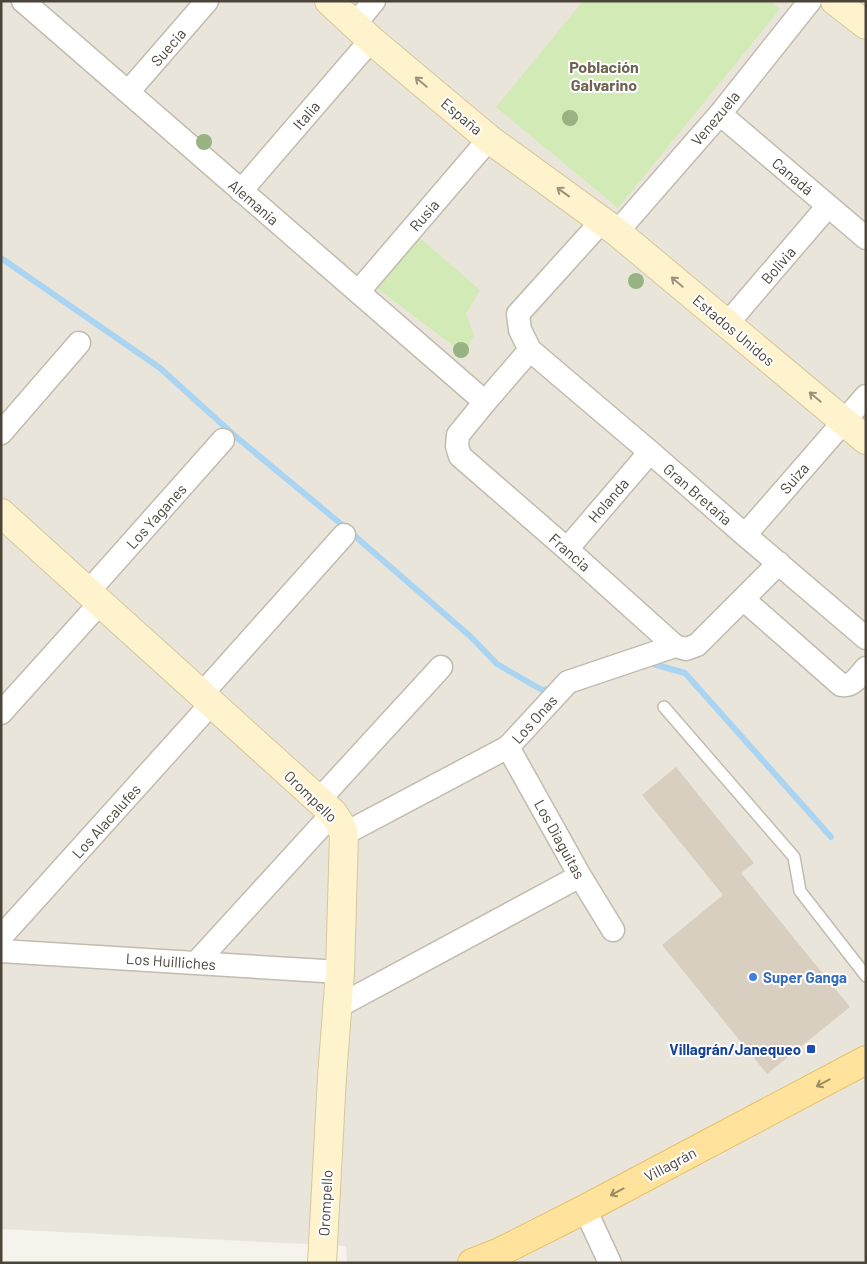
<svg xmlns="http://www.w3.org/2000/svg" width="867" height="1264" viewBox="0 0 867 1264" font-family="Barlow,sans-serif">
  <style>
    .residential { fill: #eae5da }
    .park { fill: #d2eab5 }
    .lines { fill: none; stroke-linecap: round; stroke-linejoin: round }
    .stream { stroke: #a9d4f2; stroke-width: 6 }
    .building { fill: #d8cfc1 }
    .lane-casing { stroke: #c2bbae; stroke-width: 14 }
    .street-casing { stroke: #c2bbae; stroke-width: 25 }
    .secondary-casing { stroke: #d6c79b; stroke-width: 30 }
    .primary-casing { stroke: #e6c16a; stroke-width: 30 }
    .lane { stroke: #fff; stroke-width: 11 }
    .street { stroke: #fff; stroke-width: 22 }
    .secondary { stroke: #fff3cd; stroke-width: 28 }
    .primary { stroke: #ffe39c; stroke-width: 28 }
    .tree { fill: #97b381 }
    .oneway { stroke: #9c937c }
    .oneway2 { stroke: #9c8c66 }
    .shop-dot { fill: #3f7fe0; stroke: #fff; stroke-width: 2 }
    .transit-dot { fill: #1a4fb4; stroke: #fff; stroke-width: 2 }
    .labels { text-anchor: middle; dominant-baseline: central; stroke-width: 4; stroke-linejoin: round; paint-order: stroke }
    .street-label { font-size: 15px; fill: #4b4439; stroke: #fff }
    .shop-label { font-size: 15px; font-weight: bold; fill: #366cbe; stroke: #fff; text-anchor: start }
    .transit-label { font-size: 15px; font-weight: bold; fill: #164399; stroke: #fff; text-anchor: end }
    .neighbourhood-label { font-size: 16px; font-weight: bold; fill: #6e6250; stroke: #fff }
  </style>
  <rect width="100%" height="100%" fill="#f6f3ec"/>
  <path class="residential" d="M1,1H866V1263H347L346,1246L1,1229Z"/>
  <path class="park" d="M583,1H770L780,9L618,208L496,107Z
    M414,233L480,290L466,314L474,335L464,354L373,285Z"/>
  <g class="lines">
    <path class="stream" d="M1,258L160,368L235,436L341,524L471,637L497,664L542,690L554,688
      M646,662L685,673L831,837"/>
  </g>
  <path class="building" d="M676,767L754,863L741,873L850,1007L767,1074L662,945L723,895L642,795Z"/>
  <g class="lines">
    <g class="lane-casing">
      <path id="lane" d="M664,707L794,857L800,891L866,976"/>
    </g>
    <g class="street-casing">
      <path id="street" d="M23,1L485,402
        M355,24L374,1
        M128,92L207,1
        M720,114L866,238
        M241,191L371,40
        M602,221L518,314L520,330L530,350L650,452L745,535L866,638
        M617,232L720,114L810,1
        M358,292L489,139
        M727,324L828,206
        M530,350L485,402L458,435L457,446L460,456L567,549L675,646L686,649L697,645L779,563
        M1,433L79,343
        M745,535L866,396
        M567,549L650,452
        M88,592L223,440
        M743,599L841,685C853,687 858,677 866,668
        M201,695L344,535
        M1,713L100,603
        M508,747L580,876L613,930
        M318,801L441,667
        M344,834L508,747L568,682L675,646
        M1,937L211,704
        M1,951L340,972
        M196,963L333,813
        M337,1007L580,876
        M585,1209L610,1263"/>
    </g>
    <g class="secondary-casing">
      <path id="secondary" d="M329,1L371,40L489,139L617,232L866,440
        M835,1L866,25
        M1,513L333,813L339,822L344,834L340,972L332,1077L322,1263"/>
    </g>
    <g class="primary-casing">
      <path id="primary" d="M472,1263L500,1252L585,1209L866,1060"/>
    </g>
    <use href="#lane" class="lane"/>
    <use href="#street" class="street"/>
    <use href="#secondary" class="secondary"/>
    <use href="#primary" class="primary"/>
  </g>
  <g class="tree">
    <circle cx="570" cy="118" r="8"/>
    <circle cx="204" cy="142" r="8"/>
    <circle cx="636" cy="281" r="8"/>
    <circle cx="461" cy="350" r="8"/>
  </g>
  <defs><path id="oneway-shaft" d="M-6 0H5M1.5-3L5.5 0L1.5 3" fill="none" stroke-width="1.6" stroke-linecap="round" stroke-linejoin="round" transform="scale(1.25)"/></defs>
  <g class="oneway">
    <use href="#oneway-shaft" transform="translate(421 82) rotate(-140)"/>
    <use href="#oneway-shaft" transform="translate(563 192) rotate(-144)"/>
    <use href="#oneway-shaft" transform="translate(677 282) rotate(-140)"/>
    <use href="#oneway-shaft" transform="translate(815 397) rotate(-140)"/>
  </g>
  <g class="oneway2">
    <use href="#oneway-shaft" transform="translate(823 1083) rotate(152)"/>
    <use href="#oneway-shaft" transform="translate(617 1192) rotate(152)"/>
  </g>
  <circle class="shop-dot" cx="753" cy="977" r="5"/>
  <rect class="transit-dot" x="806" y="1044" width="10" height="10" rx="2.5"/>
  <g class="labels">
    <g class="street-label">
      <text transform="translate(168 47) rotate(-49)">Suecia</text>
      <text transform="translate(306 115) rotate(-49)">Italia</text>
      <text transform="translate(462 116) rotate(40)">España</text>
      <text transform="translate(715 118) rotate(-50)">Venezuela</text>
      <text transform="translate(793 176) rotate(40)">Canadá</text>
      <text transform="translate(254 202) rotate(41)">Alemania</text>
      <text transform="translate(424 215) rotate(-49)">Rusia</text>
      <text transform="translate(778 265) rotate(-49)">Bolivia</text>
      <text transform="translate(734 330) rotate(40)">Estados Unidos</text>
      <text transform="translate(794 478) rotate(-49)">Suiza</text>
      <text transform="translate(698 494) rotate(41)">Gran Bretaña</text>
      <text transform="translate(608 500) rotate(-49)">Holanda</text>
      <text transform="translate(156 516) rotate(-48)">Los Yaganes</text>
      <text transform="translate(570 552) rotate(41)">Francia</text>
      <text transform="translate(534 719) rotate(-48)">Los Onas</text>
      <text transform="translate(311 796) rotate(44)">Orompello</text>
      <text transform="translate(106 821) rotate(-48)">Los Alacalufes</text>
      <text transform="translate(560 839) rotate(61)">Los Diaguitas</text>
      <text transform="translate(171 961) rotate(4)">Los Huilliches</text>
      <text transform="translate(670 1164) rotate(-28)">Villagrán</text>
      <text transform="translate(325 1203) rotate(-87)">Orompello</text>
    </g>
    <g class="shop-label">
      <text x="763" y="977">Super Ganga</text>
    </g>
    <g class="transit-label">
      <text x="801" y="1049">Villagrán/Janequeo</text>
    </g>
    <g class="neighbourhood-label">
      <text x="604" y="66">Población<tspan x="604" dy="18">Galvarino</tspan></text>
    </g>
  </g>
  <rect width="867" height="1264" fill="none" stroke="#4b4439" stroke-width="5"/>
</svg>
